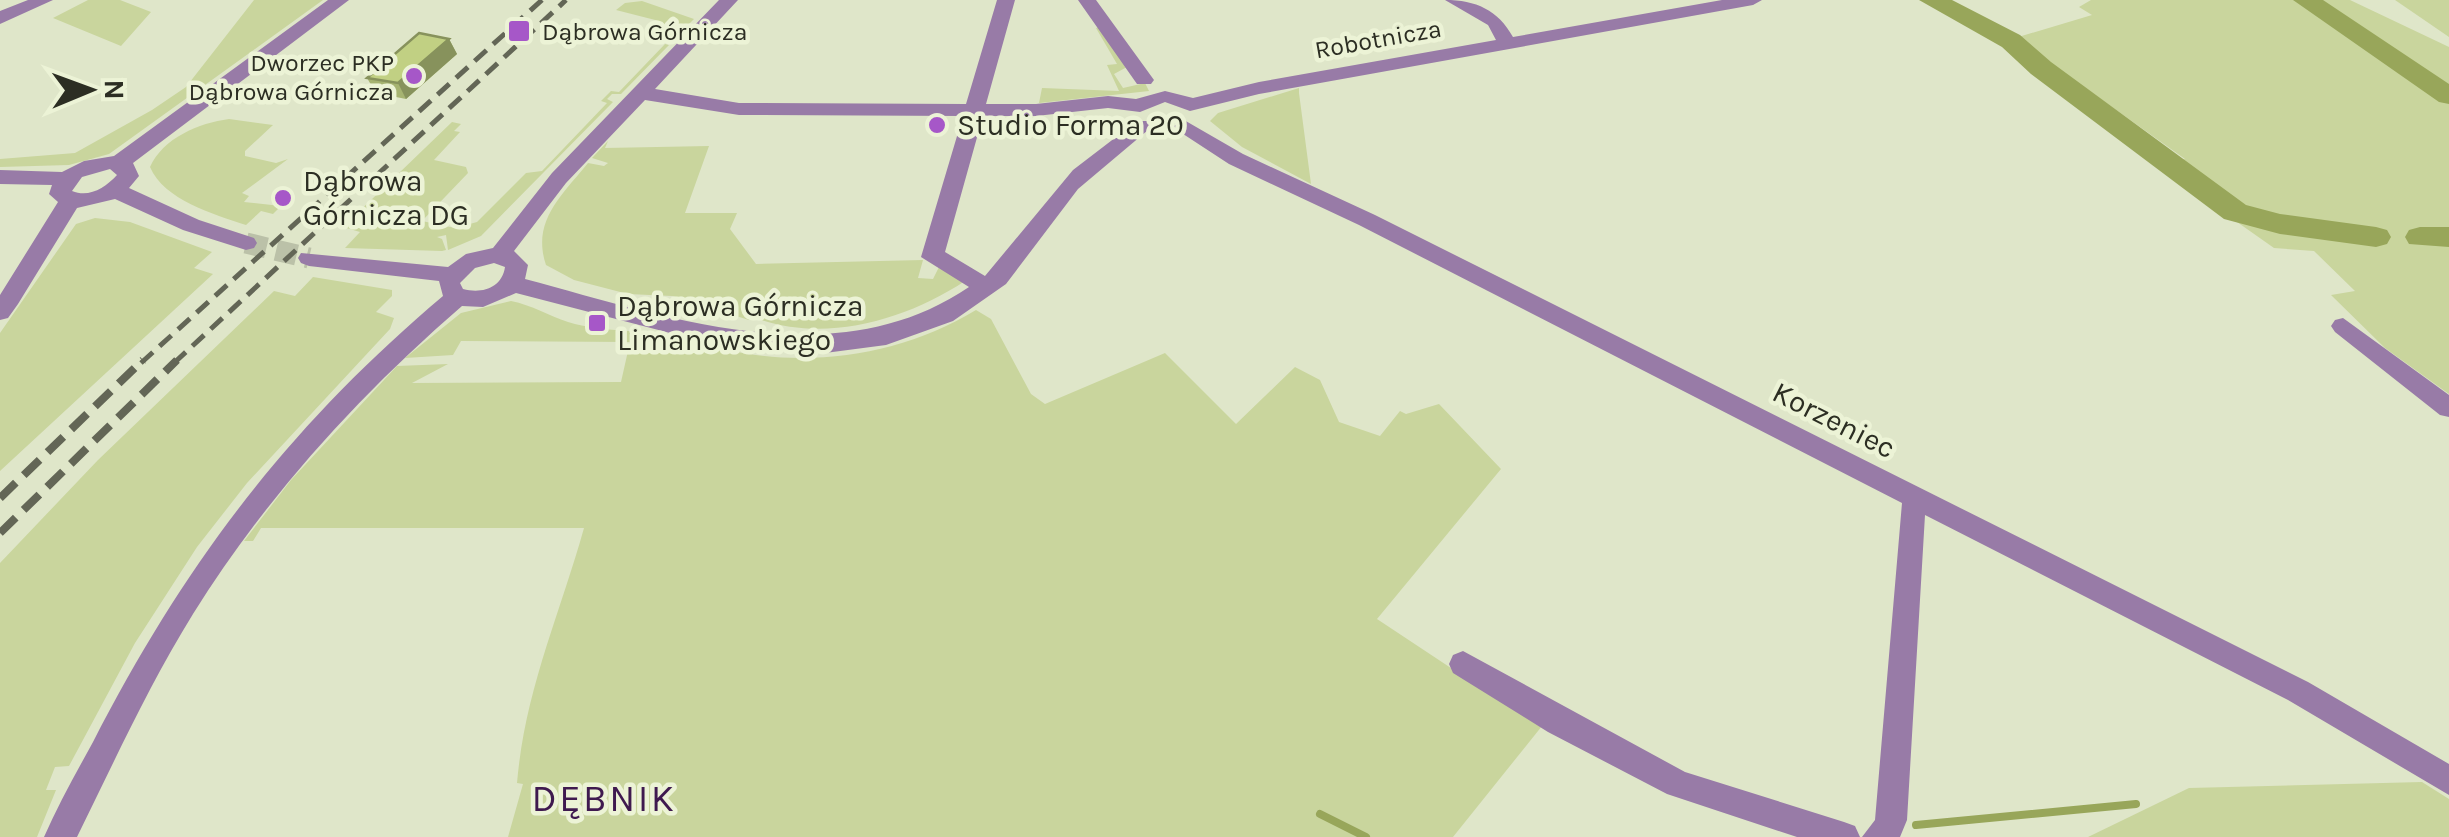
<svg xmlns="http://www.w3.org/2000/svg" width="2449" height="837" viewBox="0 0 2449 837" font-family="Karla,sans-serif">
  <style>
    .green { fill: #c9d59d }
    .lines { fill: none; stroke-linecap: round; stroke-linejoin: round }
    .stream { stroke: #98a65a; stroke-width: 8 }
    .river { fill: #98a65a; fill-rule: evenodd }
    .minor-tunnel { stroke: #bbc1a8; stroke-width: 21; stroke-dasharray: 21 10; stroke-linecap: butt }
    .minor { fill: #987ba7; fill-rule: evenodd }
    .rail-far1 { stroke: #636656; stroke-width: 5; stroke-dasharray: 16 9; stroke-linecap: butt }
    .rail { stroke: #636656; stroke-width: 8; stroke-dasharray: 22 11; stroke-linecap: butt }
    .wall { fill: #a6b371 }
    .shaded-wall { fill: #87925c }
    .building { fill: #c1d083; stroke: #87925c; stroke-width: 2.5 }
    .poi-dot { fill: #a657c8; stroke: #ecf3d6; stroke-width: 4 }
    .labels { text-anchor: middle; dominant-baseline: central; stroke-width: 9; stroke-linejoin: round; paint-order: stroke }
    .far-poi-label { font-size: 25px; fill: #2c2e23; stroke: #ecf3d6; text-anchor: start }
    .far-street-label { font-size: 25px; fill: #2c2e23; stroke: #ecf3d6 }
    .poi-label { font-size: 30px; fill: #2c2e23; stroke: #ecf3d6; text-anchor: start }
    .street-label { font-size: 30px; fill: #2c2e23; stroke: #ecf3d6 }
    .near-neighbourhood-label { font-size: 38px; letter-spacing: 2.5px; fill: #3f1a4f; stroke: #ecf3d6 }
  </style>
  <rect width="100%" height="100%" fill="#dfe6c9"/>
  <path class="green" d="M88,0H120L151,12L121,46L53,18Z
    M254,0H323L109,154L69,165L0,167V159L75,153L152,110L186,87Z
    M2091,0H2350L2449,47V394L2385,348L2331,295L2355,291L2314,251L2274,248L2156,165L2185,159L2015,38L2092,15L2079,7Z
    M2395,0H2449V37Z
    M642,1L694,19L670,43L657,41L665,30L663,22L616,10L625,3Z
    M1102,26L1127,67L1114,74L1123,88L1145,83L1149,91L1039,103L1042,88L1119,91L1107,65L1117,64L1096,28Z
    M665,44L669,45L621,94H612L607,99L613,102L481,236L448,250L446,235L437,237L442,239L446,250L442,251L345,248L360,232L343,227L452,122L461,124L454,131L460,132L434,160L466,167L468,173L422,221L455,228L477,222L526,173L542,171L607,103L601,101L611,91L619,92Z
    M1299,88V93L1311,184L1242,147L1210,121L1218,113Z
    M229,119L273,125L245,151V156L276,163L288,159L242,193L249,196L244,202L281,206L273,214L261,211L246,225C213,214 164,200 150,167C163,138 199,123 229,119Z
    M608,141L605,148L709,146L685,213H737L730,229L756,264L923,260L918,278L933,279L939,267L965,281C904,321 823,344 753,317L749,320L672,296L628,294L574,280L546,265C531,221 563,194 588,163L604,166L608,163L592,158Z
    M95,218L130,222L212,252L194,268L213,274L0,471V333L76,224Z
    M313,277L392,290V296L376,312L394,318L390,329L247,483L197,547L135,643L69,766L55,767L46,790H56L37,837H0V563L98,460L274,291L295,296Z
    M511,301C532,305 549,316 568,322C605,333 639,329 674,336C699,341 723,350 748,354C827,366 908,351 976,310L991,319L1031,394L1045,404L1165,353L1236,424L1295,367L1320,380L1339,422L1380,436L1400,411L1406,414L1439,404L1501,469L1377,619L1460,674L1546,721L1453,837H508L523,784L517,783C525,690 559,617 584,528H261L253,541H244L291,480L397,366L448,364L412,383L621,382L630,342L461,341L453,355L405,358L461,313Z
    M2422,782L2449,799V837H2088L2189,788Z"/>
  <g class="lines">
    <path class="stream" d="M1320,814L1366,837
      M1916,825L2136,804"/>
    <path class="river" d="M1919,0H1952L2020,35L2051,62L2246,205L2280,214L2376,227L2387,230L2391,237L2387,244L2376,247L2280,234L2224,219L2031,74L2002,47Z
      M2293,0H2323L2449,84V104L2439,102Z
      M2420,227H2449V247L2409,244L2405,237L2409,230Z"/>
    <path class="minor-tunnel" d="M246,243L309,258"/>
    <path class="minor" d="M28,0H53L0,24V11Z
      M328,0H349L133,163L139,176L129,188L199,220L254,238L257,243L254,248L246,250L183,230L115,199L77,208L18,304L8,318L0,320V295L58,202L49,194L52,185L0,184V170L62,172L84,161L114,156ZM110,169L117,175C105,188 89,198 72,191L82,177Z
      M719,0H738L655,89L739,103L966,104L997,0H1015L986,104H1036L1108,96L1136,99L1165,91L1193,98L1259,82L1496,40L1488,25L1445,0C1476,0 1498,10 1513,37L1722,0H1762L1753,5L1259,94L1190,111L1165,102L1140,112L1108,108L1036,116H983L945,252L985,276L1073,170L1137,121H1151L1154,125L1078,189L1006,284L953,321L886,345L825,353L761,350L697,340L516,293L483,307L462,306C358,396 266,497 193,614C149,685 114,762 77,837H44C58,805 76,773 93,742C185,563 288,427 443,296L439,281L309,266L301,263L298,258L301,253L448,267L466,254L493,248L552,173ZM645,100L739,115L963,116L921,257L969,287C835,378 668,317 525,279L528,265L514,251L566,183ZM494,263L505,267C502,288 482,294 463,289L460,283L475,268Z
      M1078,0H1096L1154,80L1151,84H1137Z
      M1184,120L1243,154L1375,215L2308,682L2449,764V795L2288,700L1925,515L1907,820L1900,837H1862L1875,820L1902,503L1359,225L1229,164L1177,130L1174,126Z
      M2343,318L2449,395V417L2440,415L2335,332L2331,326L2335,320Z
      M1463,651L1685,772L1844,822L1855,826L1860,837H1797L1667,794L1548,732L1453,673L1449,664L1453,655Z"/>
    <path class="rail-far1" d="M141,363L542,0
      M174,363L566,0"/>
    <path class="rail" d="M0,498L143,360
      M0,533L177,360"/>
  </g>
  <path class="wall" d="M449,39L457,54L406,99L376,93L367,78Z"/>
  <path class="shaded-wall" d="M449,39L457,54L406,99L398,83Z"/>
  <path class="building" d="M419,33L449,39L398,83L367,78Z"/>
  <g class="poi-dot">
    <rect x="507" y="19" width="24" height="24" rx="5"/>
    <circle cx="414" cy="76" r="10"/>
    <circle cx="937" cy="125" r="10"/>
    <circle cx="283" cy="198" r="10"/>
    <rect x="587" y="313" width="20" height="20" rx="5"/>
  </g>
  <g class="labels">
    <g class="far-poi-label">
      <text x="542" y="31">Dąbrowa Górnicza</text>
      <text x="394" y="62" text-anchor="end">Dworzec PKP<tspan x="394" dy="29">Dąbrowa Górnicza</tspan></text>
    </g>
    <g class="far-street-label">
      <text transform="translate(1378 39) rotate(-10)">Robotnicza</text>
    </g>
    <g class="poi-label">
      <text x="957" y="125">Studio Forma 20</text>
      <text x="303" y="181">Dąbrowa<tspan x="303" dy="34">Górnicza DG</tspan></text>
      <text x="617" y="306">Dąbrowa Górnicza<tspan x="617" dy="34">Limanowskiego</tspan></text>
    </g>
    <g class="street-label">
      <text transform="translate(1834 420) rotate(27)">Korzeniec</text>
    </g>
    <g class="near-neighbourhood-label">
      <text x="604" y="798">DĘBNIK</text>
    </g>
  </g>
  <g transform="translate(90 90) rotate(89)" stroke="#ecf3d6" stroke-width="8" paint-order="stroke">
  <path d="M0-8L18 38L0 25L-18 38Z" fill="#2c2e23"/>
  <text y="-15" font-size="28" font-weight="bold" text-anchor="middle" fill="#2c2e23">N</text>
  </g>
</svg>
